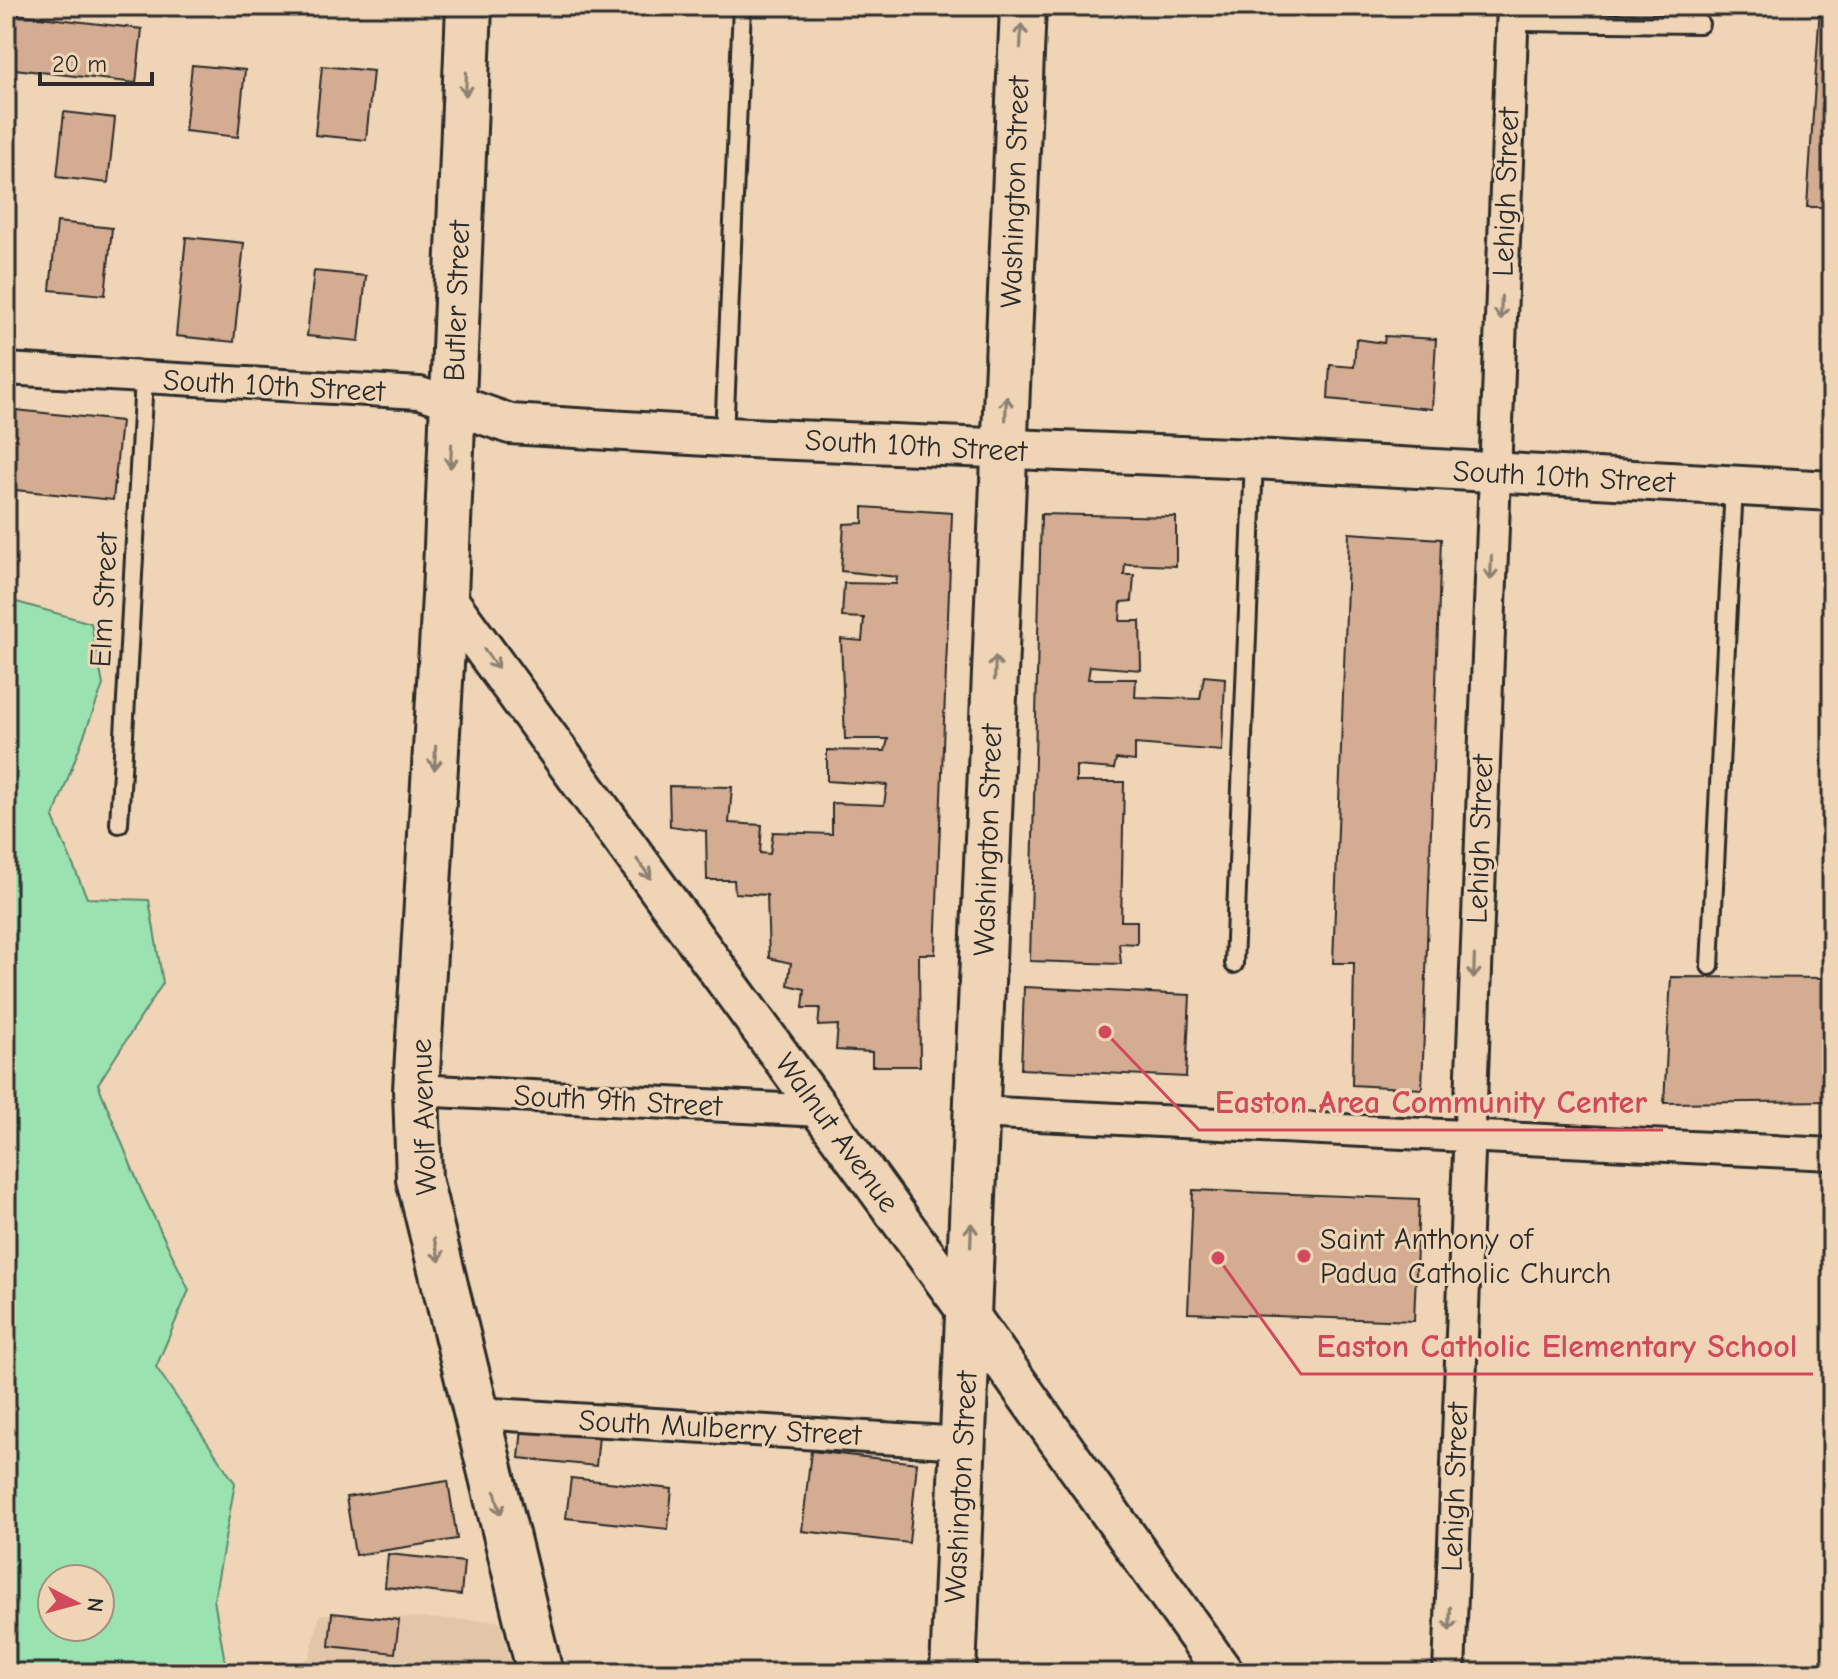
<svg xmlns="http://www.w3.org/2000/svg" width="1838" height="1679" viewBox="0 0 1838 1679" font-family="'Comic Neue',sans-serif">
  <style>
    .built { fill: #e3c6a8 }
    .green { fill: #9ae2b0; stroke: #62866e; stroke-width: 2; fill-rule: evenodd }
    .building { fill: #d4ac91; stroke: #2b2b2b; stroke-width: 2 }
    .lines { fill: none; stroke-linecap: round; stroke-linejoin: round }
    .service-casing { stroke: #2b2b2b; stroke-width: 22 }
    .minor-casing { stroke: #2b2b2b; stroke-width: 36 }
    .tertiary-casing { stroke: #2b2b2b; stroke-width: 44 }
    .primary-casing { stroke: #2b2b2b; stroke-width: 50 }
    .service { stroke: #efd5b6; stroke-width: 16 }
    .minor { stroke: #efd5b6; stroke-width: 30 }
    .tertiary { stroke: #efd5b6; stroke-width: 38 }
    .primary { stroke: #efd5b6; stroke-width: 44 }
    .oneway { stroke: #8d8070 }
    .poi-dot { fill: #d1495b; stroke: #efd5b6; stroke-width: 3 }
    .labels { text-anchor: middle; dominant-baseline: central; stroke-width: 6; stroke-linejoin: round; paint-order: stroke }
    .street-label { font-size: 30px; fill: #2b2b2b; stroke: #efd5b6 }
    .poi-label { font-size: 30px; fill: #2b2b2b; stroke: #efd5b6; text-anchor: start }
    .leader { fill: none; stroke: #d1495b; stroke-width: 3 }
    .callout-dot { fill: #d1495b; stroke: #efd5b6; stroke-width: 3 }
    .callout-label { font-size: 32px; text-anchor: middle; font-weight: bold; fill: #d1495b; stroke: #efd5b6; stroke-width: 6; stroke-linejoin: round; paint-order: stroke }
  </style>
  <rect width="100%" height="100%" fill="#efd5b6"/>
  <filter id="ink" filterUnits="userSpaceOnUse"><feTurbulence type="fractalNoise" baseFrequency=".0125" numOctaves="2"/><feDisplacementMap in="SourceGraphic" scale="16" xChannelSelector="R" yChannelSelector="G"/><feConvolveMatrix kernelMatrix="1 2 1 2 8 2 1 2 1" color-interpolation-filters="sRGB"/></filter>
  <g filter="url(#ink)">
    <path class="built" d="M320,1614L500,1621L513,1673H276L309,1658Z"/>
    <path class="green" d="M6,599L91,623L103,685L53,818L87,898L149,900L163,983L98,1084L141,1190L189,1290L156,1367L235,1483L214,1600L227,1673H6ZM52,1579H100V1627H52Z"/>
    <path class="building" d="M1820,6H1832V207H1807Z
      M6,13L142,29L136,83L6,68Z
      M192,65L245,70L238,137L185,131Z
      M322,66L373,71L366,140L315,135Z
      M64,112L115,118L108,183L57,177Z
      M57,222L112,228L105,295L50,290Z
      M186,237L244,243L234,342L176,336Z
      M314,271L366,276L359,341L307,336Z
      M1385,336L1436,339L1432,409L1328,399L1330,365L1354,367L1356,339L1384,343Z
      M6,409L121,421L113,500L6,489Z
      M863,507L952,513L935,954H919L920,1066H872V1052L836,1050L838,1025L818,1026L820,1008H803L805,989L788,985L791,963L769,958L767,895L735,893L734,880H707L706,831L670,826L669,786L732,787L729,823L762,825L760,853L770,854L773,832L832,834V803L884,805L887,785L827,781V750L885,751L888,739H845L841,639L862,641L864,618L842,617L844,583L896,584L897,577L841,571L844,524L863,523Z
      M1041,514L1176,517V566L1125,564L1124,575H1134L1132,601L1121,602L1120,621H1140L1141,670L1090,666L1088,679H1136L1135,697L1200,699L1204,676L1225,678L1222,751L1135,744V761L1116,759L1114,769L1076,766V782H1124L1121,921H1137V944L1119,943L1121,964L1030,961Z
      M1349,533L1441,539L1422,1089L1352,1085L1354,963H1333Z
      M1671,977L1832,978V1101L1664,1103Z
      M1024,987L1190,995L1186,1077L1021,1069Z
      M1193,1190L1419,1199L1414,1321L1188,1313Z
      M522,1428L599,1436L596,1466L519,1458Z
      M811,1451L917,1463L909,1543L802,1531Z
      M571,1478L672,1489L668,1529L566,1518Z
      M448,1481L457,1539L355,1555L346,1497Z
      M388,1554L464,1562L461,1595L385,1587Z
      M332,1613L399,1620L395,1653L329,1646Z"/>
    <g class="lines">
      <g class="service-casing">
        <path id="service" d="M1512,22L1700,24
          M724,437L742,6
          M119,824L144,379
          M1234,964L1254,459
          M1710,966L1734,486"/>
      </g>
      <g class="minor-casing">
        <path id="minor" d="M6,369L420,393L453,404
          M416,1090L821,1111
          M976,1112L1832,1154
          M477,1413L963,1443
          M1449,1673L1513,6"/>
      </g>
      <g class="tertiary-casing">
        <path id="tertiary" d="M453,404L510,424L724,437L1254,459L1832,491
          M445,596L968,1313L1224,1673"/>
      </g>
      <g class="primary-casing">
        <path id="primary" d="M469,6L445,596L416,1090L419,1179L540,1673
          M953,1673L1023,6"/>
      </g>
      <use href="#service" class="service"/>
      <use href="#minor" class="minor"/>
      <use href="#tertiary" class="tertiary"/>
      <use href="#primary" class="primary"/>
    </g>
    <defs><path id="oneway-shaft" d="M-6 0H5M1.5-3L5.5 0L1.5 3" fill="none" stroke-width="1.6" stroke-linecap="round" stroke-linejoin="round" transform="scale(2)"/></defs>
    <g class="oneway">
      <use href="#oneway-shaft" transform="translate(1021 36) rotate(-88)"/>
      <use href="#oneway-shaft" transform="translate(466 84) rotate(92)"/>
      <use href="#oneway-shaft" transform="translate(1501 308) rotate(92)"/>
      <use href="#oneway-shaft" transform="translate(1006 408) rotate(-88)"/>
      <use href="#oneway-shaft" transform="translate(451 456) rotate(93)"/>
      <use href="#oneway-shaft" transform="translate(1491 568) rotate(92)"/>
      <use href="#oneway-shaft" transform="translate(491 659) rotate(54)"/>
      <use href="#oneway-shaft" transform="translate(995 668) rotate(-88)"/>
      <use href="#oneway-shaft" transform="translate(435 758) rotate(93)"/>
      <use href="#oneway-shaft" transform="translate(644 869) rotate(54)"/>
      <use href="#oneway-shaft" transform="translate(1474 967) rotate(92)"/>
      <use href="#oneway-shaft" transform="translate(971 1235) rotate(-88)"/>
      <use href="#oneway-shaft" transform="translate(437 1250) rotate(76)"/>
      <use href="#oneway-shaft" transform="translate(498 1503) rotate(76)"/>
      <use href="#oneway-shaft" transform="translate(1450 1619) rotate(92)"/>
    </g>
  </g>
  <circle class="poi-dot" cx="1304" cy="1256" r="8"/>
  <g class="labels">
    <g class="street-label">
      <text transform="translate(1015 192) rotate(-88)">Washington Street</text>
      <text transform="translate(1506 192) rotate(-88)">Lehigh Street</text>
      <text transform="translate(457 301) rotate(-88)">Butler Street</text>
      <text transform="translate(274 386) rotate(3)">South 10th Street</text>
      <text transform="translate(916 446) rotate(3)">South 10th Street</text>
      <text transform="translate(1564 477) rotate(3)">South 10th Street</text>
      <text transform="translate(104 600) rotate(-87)">Elm Street</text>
      <text transform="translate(1480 839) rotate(-88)">Lehigh Street</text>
      <text transform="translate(988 840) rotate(-88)">Washington Street</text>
      <text transform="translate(618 1101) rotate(3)">South 9th Street</text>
      <text transform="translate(424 1117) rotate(-92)">Wolf Avenue</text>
      <text transform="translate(837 1133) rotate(54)">Walnut Avenue</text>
      <text transform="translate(720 1428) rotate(3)">South Mulberry Street</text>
      <text transform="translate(961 1487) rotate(-87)">Washington Street</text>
      <text transform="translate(1455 1487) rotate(-88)">Lehigh Street</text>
    </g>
    <g class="poi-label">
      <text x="1320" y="1239">Saint Anthony of<tspan x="1320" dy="34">Padua Catholic Church</tspan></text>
    </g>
  </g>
  <path class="leader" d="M1105 1032L1199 1130H1663M1218 1258L1301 1374H1813"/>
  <g class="callout-dot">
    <circle cx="1105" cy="1032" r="8"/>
    <circle cx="1218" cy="1258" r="8"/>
  </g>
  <g class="callout-label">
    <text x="1431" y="1113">Easton Area Community Center</text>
    <text x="1557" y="1357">Easton Catholic Elementary School</text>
  </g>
  <rect width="1838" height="1679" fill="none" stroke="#efd5b6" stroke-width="32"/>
  <rect x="16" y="16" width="1806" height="1647" fill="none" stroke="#2b2b2b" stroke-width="3" filter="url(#ink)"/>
  <g transform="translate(76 1603) rotate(96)"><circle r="38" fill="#efd5b6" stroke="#a1917e" stroke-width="2"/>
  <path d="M0-6L14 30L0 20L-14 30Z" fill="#d1495b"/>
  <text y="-12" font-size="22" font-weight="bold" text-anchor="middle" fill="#2b2b2b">N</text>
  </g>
  <path d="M40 72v12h112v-12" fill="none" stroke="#2b2b2b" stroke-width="4"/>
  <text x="52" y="72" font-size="24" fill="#2b2b2b" stroke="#efd5b6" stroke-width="6" paint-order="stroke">20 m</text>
</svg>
